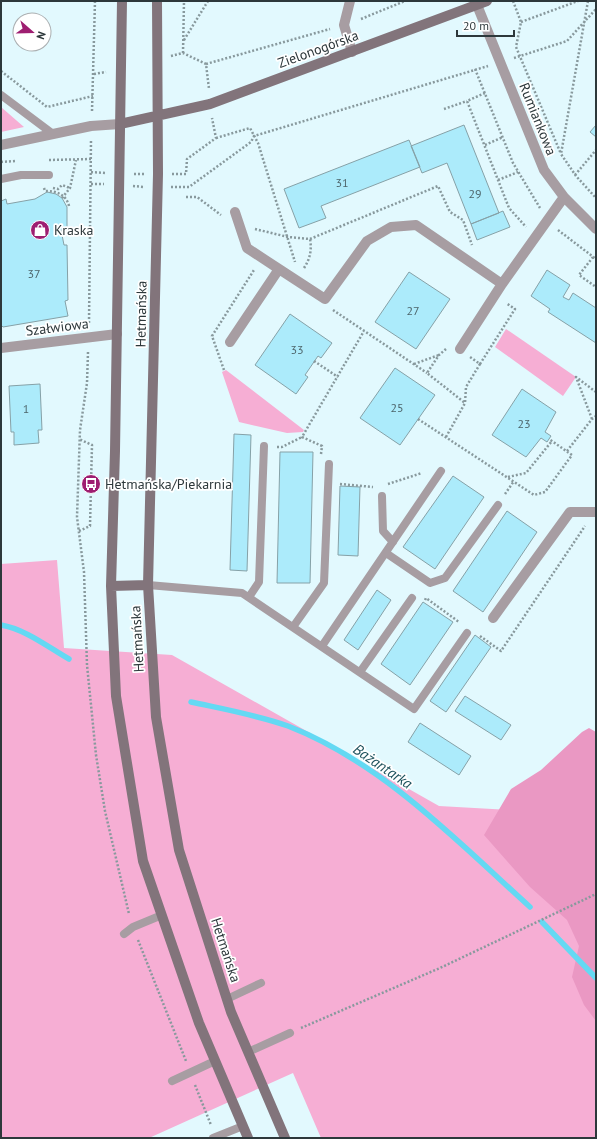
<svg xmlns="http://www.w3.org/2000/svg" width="597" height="1139" viewBox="0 0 597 1139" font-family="'PT Sans',sans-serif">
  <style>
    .green { fill: #f6aed4 }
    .forest { fill: #ea98c3 }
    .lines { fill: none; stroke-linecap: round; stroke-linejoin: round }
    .stream { stroke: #64d9f3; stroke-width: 5.5 }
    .building { fill: #acebfb; stroke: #86a1a7 }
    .path { stroke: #88999d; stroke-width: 2.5; stroke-dasharray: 2 2; stroke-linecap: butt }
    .lane { stroke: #a79da2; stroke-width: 8 }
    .street { stroke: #a79da2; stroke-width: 10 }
    .secondary { stroke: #82747b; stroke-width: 10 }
    .labels { text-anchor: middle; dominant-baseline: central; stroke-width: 3.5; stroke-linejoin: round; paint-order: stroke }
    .number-label { font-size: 12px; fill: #4d656b }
    .street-label { font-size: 14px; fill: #2d383b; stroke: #fff }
    .poi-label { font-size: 14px; fill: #2d383b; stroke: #fff; text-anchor: start }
    .water-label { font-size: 15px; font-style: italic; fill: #1f525d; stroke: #fff }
  </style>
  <rect width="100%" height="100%" fill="#e2f9fe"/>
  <path class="green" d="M1,107L24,127L1,132Z
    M506,329L576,377L563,396L495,347Z
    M226,370L304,430L303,432L287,433L239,422L222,372Z
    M57,560L64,648L172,655L439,806L596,815V1138H321L293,1073L149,1138H1V564Z"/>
  <path class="forest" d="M589,728L596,732V1021L584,1005L572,977L579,946L567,920L530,887L484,835L511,789L541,770L582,732Z"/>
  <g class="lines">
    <path class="stream" d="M1,625C25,629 48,647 69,659
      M191,702C223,709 257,715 288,726C383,763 456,840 530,907
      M542,922L596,978"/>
  </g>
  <path class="building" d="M464,125L499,213L471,224L447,163L422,173L411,146Z
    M596,125V137L590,132Z
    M409,140L420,167L321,206L326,218L299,228L284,189Z
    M47,192L56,194L62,198L67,207V230H61L64,245H67L68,300L65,301L68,316L3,327L1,325V201L6,199L7,204L35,199Z
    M503,211L510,227L477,240L471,224Z
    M547,270L570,285L563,297L569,300L573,293L596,308V343L548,312L550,309L531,296Z
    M409,272L450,299L416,349L375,322Z
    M290,314L332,343L321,358L318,356L305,375L308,377L296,394L255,365Z
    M395,368L435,395L400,445L360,418Z
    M40,384L42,430H38L39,443L14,445V432H11L9,386Z
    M522,389L556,412L545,432L551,436L547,442L541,438L526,457L492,435Z
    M234,434L251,435L247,571L230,570Z
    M280,452H313L310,583H277Z
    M453,476L484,497L435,569L403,547Z
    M340,486L360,487L358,556L338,555Z
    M507,511L537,532L483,612L453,591Z
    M377,590L391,600L358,650L344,640Z
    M423,602L453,622L410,685L381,664Z
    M475,635L491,647L446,712L430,701Z
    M465,696L511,725L501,740L455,711Z
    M420,723L471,756L459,775L408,742Z"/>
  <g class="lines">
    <path class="path" d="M513,1L521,22L516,47L561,154
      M588,1L561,154L576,176L596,198
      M361,19L405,1
      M521,22L578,1
      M184,40L208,1
      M183,53L184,1
      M171,56L183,53L206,64L209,89
      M514,58L567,41L596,9
      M206,64L330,29
      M475,69L513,163L540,208
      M1,71L47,107L93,96
      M94,74L106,72
      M485,93L467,101L509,208L526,227
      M444,109L467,101
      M92,111L95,1
      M216,138L250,128L258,143L295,262
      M485,145L503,137
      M49,160L91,159
      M1,162L16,161
      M91,172L105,173
      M134,174H145
      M172,174H186L187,159L216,138L212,118
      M575,175L596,150
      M498,180L518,172
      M91,184H104
      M133,186L144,187
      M171,187H189L251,142L254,136L488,66
      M44,188L45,191C56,191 66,194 69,206
      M53,188L58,189L62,185L70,188
      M186,197H197L221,215
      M62,198L70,188L76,160
      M255,229L288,237L310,239L438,186L450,212L463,220L472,245
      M558,230L596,259
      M593,257L579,275L596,287
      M304,268C310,259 312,250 310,239
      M333,310L427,373
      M89,323L91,140
      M446,349L439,355L427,373L465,403
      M88,352L87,383L80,430L77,517L84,572L87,665L96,755L105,811L129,914
      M314,361L338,377
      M414,364L439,355
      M480,364L515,309L506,303
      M224,370L212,336L254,270
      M418,419L534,495L545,492L572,455L549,439
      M592,419L576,377L596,392
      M446,437L465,403L466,387L480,364L470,357
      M277,447H282L302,437
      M567,451L592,419L596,416
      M321,454L322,446L302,437L364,331
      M508,477L526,473L552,441
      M340,484L373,487
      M388,484L422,473
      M505,494L514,481
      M79,531L90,526L92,445L79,439
      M425,600L426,598L459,622
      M480,636L501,651L585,526
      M138,940L186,1061
      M301,1028L440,968L596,894
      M195,1085L211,1125"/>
    <path class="lane" d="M1,95L53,134
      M1,179L21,175H49
      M382,496L383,531L393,542
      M386,553L430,583L445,578L498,505
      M148,585L242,593L414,709L467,633
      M249,597L259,582L264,446
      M293,627L324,583L329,464
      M322,646L441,471
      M360,672L412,598
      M124,934L133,927L162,915
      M227,999L261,983
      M248,1052L290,1033
      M172,1081L215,1061
      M213,1138L243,1126"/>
    <path class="street" d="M350,1L344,25L352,52
      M477,5L544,170L564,197L596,229
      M1,145L91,126L120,124
      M235,212L247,248L279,269
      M230,342L279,269L325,299L367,241L391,227L416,225L502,284L564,197
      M1,348L117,334
      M460,349L502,284
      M493,618L570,512H596"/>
    <path class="secondary" d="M122,1L115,451L111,586L116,696L143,861L199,1023L248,1138
      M157,1L158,174L148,585L156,717L179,850L231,1012L285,1138
      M120,124L210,104L487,1
      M111,586L148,585"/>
  </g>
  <defs>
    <g id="shop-disc" transform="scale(1)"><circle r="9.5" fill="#9e1e71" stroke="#fff"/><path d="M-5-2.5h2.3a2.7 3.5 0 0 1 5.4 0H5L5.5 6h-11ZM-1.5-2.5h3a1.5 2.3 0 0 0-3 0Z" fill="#fff"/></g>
    <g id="bus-disc" transform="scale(1)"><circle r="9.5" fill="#9e1e71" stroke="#fff"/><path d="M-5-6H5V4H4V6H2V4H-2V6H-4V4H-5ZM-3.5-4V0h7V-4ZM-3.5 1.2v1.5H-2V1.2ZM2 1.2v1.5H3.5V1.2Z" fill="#fff"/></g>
  </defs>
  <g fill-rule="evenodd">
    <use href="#shop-disc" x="40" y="230"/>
    <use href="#bus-disc" x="91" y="484"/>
  </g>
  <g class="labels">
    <g class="number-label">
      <text x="342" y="182">31</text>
      <text x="475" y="193">29</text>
      <text x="34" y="273">37</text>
      <text x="413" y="310">27</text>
      <text x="297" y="349">33</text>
      <text x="397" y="407">25</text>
      <text x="26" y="408">1</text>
      <text x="524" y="423">23</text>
    </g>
    <g class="street-label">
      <text transform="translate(318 49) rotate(-20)">Zielonogórska</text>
      <text transform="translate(538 119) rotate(68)">Rumiankowa</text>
      <text transform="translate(141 314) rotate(-89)">Hetmańska</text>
      <text transform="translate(57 327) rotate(-7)">Szałwiowa</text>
      <text transform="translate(137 639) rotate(-93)">Hetmańska</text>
      <text transform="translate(226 950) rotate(72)">Hetmańska</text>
    </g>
    <g class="poi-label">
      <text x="54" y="230">Kraska</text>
      <text x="105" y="484">Hetmańska/Piekarnia</text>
    </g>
    <g class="water-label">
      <text transform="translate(383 766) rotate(34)">Bażantarka</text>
    </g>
  </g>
  <rect width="597" height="1139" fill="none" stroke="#2d383b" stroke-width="4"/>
  <g transform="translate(32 32) rotate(110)"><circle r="19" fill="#ffffff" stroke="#abafb1"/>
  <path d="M0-3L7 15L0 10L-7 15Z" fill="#9e1e71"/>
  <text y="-6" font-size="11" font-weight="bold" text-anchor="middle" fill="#2d383b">N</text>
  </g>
  <path d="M457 30v6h57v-6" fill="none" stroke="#2d383b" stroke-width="2"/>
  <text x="463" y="30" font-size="12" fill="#2d383b" stroke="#ffffff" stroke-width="3" paint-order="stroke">20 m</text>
</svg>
